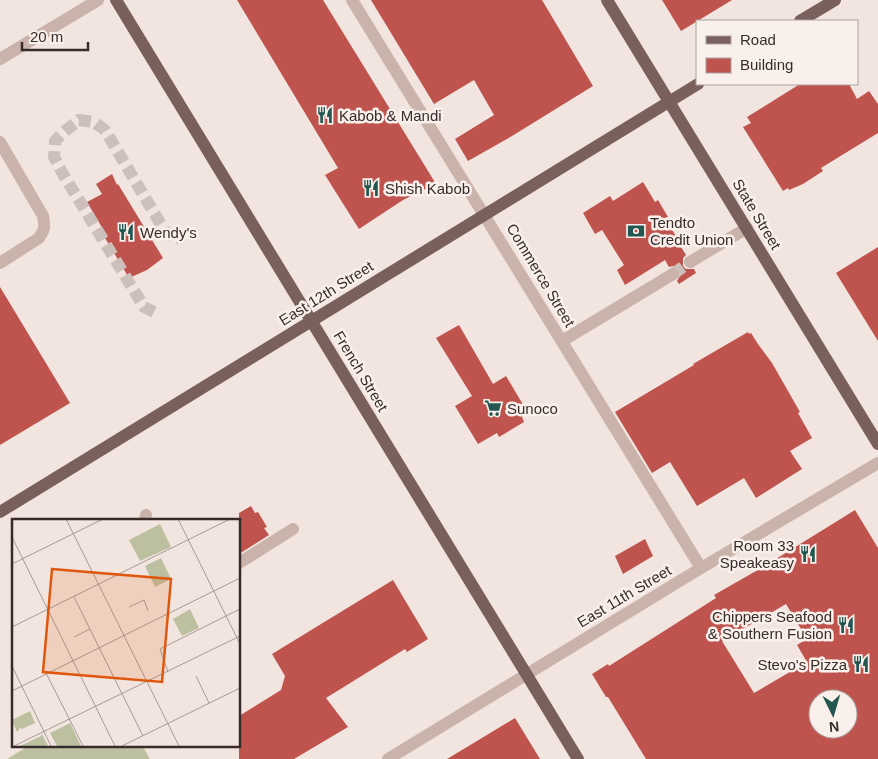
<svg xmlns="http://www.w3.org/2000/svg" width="878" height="759" viewBox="0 0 878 759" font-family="Arial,sans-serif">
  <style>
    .green { fill: #bcc0a0 }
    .building { fill: #bf544f; fill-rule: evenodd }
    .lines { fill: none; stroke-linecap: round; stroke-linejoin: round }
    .minor-tunnel { stroke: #cdc0bb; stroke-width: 12; stroke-dasharray: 12 6; stroke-linecap: butt }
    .minor { stroke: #c9b3ab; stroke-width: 12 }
    .major { stroke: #79605c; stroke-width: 12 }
    .labels { text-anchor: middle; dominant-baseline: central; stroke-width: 5; stroke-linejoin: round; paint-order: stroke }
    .poi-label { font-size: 15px; fill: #382c2a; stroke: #f9f0ec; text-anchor: start }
    .street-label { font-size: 15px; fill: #382c2a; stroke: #f9f0ec }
    .inset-road { fill: none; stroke: #a89b97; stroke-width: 1 }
    .view { fill: #df570e; fill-opacity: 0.15; stroke: #df570e; stroke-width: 2.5 }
    .inset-edge { fill: none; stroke: #382c2a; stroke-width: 2.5 }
  </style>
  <rect width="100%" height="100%" fill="#f2e5df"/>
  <path class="green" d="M30,745H142L150,759H7Z"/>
  <path class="building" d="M237,0H323L436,184L403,200L359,229L325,175L338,168Z
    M371,0H542L593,86L512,136L468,161L455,139L494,115L474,80L434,104Z
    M662,0H732L681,31Z
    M800,84H849L857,99L869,91L878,104V133L821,168L823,171L803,184L789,190L788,188L783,191L743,127L751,123L747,117Z
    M112,174L117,185L118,184L163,258L147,270L129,278L102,233L104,231L87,202L102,194L96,184Z
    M643,182L655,202L658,200L668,217L665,218L677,238L676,239L686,255L683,258V266L686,269H694L696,273L679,284L677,281L681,274L680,269L673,266L669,267L665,260L625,285L617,270L624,265L602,230L595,234L583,213L610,196L613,201Z
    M878,247V341L836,273Z
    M0,287L70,403L0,445Z
    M459,325L493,384L506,376L528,413L522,417L524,422L499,437L497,433L478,444L455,406L472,396L436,338Z
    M748,332L749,334L751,333L758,344L772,363L800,412L798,413L812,438L790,451L802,469L756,498L744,478L697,506L670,462L652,473L615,412L694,365L693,364Z
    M251,506L255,513L258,512L267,527L264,528L269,535L239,554V513Z
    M855,510L878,548V759H646L608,697H606L592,674L608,664L609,666L716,598L714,595L763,567ZM786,604L807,639L797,645L807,662L754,693L722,641ZM818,699H848V729H818Z
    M645,539L653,556L623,574L615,556Z
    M393,580L428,639L407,652L405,649L326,698L348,727L294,759H239V716L281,690L285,676L272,654Z
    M515,718L540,759H447Z"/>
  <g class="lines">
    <path class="minor-tunnel" d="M673,274L690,262
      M154,312L144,307L63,174L54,157L55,141L65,131L79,120L94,122L105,130L166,233L180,239"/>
    <path class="minor" d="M352,0L701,568
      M0,59L98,0
      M0,142L43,216C45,227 45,229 39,238L0,263
      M690,262L747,228
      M562,341L673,274
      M145,520L146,515
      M239,563L293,529
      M388,759L701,568L878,463"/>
    <path class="major" d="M116,0L578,759
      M607,0L878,444
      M800,21L835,0
      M0,512L698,84"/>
  </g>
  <defs>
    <g id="restaurant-bare" transform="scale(1.35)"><path d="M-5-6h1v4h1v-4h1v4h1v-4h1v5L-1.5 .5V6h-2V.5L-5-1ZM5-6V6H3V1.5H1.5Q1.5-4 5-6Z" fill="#225750" stroke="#f9f0ec" stroke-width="2.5" paint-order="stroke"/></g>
    <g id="bank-bare" transform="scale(1.35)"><path d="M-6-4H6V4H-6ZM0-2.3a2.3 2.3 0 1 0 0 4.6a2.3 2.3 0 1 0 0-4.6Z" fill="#225750" stroke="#f9f0ec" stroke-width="2.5" paint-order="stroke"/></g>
    <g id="supermarket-bare" transform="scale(1.35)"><path d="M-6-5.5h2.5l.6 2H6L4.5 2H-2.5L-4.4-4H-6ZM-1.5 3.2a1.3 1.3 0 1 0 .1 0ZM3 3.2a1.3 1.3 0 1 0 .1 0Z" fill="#225750" stroke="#f9f0ec" stroke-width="2.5" paint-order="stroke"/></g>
  </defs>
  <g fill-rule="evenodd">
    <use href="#restaurant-bare" x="325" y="115"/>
    <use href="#restaurant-bare" x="371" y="188"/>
    <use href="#bank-bare" x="636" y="231"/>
    <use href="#restaurant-bare" x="126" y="232"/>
    <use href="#supermarket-bare" x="493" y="408"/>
    <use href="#restaurant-bare" x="808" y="554"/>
    <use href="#restaurant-bare" x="846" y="625"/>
    <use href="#restaurant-bare" x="861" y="664"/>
  </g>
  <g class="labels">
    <g class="poi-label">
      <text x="339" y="115">Kabob &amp; Mandi</text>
      <text x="385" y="188">Shish Kabob</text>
      <text x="650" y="222">Tendto<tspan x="650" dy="17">Credit Union</tspan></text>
      <text x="140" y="232">Wendy's</text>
      <text x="507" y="408">Sunoco</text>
      <text x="794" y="545" text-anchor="end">Room 33<tspan x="794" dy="17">Speakeasy</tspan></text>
      <text x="832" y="616" text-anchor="end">Chippers Seafood<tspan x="832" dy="17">&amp; Southern Fusion</tspan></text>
      <text x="847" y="664" text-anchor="end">Stevo's Pizza</text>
    </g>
    <g class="street-label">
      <text transform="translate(757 214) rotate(59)">State Street</text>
      <text transform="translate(541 275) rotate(59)">Commerce Street</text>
      <text transform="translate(326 293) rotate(-32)">East 12th Street</text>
      <text transform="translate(361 371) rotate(59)">French Street</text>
      <text transform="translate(624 596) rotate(-31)">East 11th Street</text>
    </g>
  </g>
  <g transform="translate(12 519)">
    <rect width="228" height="228" fill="#f2e5df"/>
    <path d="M148,5L159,28L128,42L117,21ZM149,39L159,60L143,68L133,47ZM178,90L187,109L170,117L161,100ZM18,192L23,204L10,210L9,208L5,213L0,201ZM58,204L69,227H45L38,214ZM30,215L36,227H8L29,217Z" fill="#bcc0a0"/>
    <path class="inset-road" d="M54,0L167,227M166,0L228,125M0,18L103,227M0,45L91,0M62,78L131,217M117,88L132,81L136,92M0,108L218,0M62,118L78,110M0,147L39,227M156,153L148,130L228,90M34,154L71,227M184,157L197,184M0,172L228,59M2,227L228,117M110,227L228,169"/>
    <path class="view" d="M40,50L159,60L150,163L31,153Z"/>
    <rect width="228" height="228" class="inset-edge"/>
  </g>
  <rect x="696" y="20" width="162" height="65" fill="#f9f0ec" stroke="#aca29e"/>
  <rect x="706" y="36" width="25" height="8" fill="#79605c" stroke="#aca29e"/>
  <text x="740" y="45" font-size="15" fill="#382c2a">Road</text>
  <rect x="706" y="58" width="25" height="15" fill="#bf544f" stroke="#aca29e"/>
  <text x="740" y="70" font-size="15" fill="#382c2a">Building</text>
  <g transform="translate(833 714) rotate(175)"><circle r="24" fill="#f9f0ec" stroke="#aca29e"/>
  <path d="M0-4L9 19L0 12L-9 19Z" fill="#225750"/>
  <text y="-8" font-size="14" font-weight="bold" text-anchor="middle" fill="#382c2a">N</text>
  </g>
  <path d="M22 42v8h66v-8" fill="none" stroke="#382c2a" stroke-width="2.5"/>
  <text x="30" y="42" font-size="15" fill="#382c2a" stroke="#f9f0ec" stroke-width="4" paint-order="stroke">20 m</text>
</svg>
